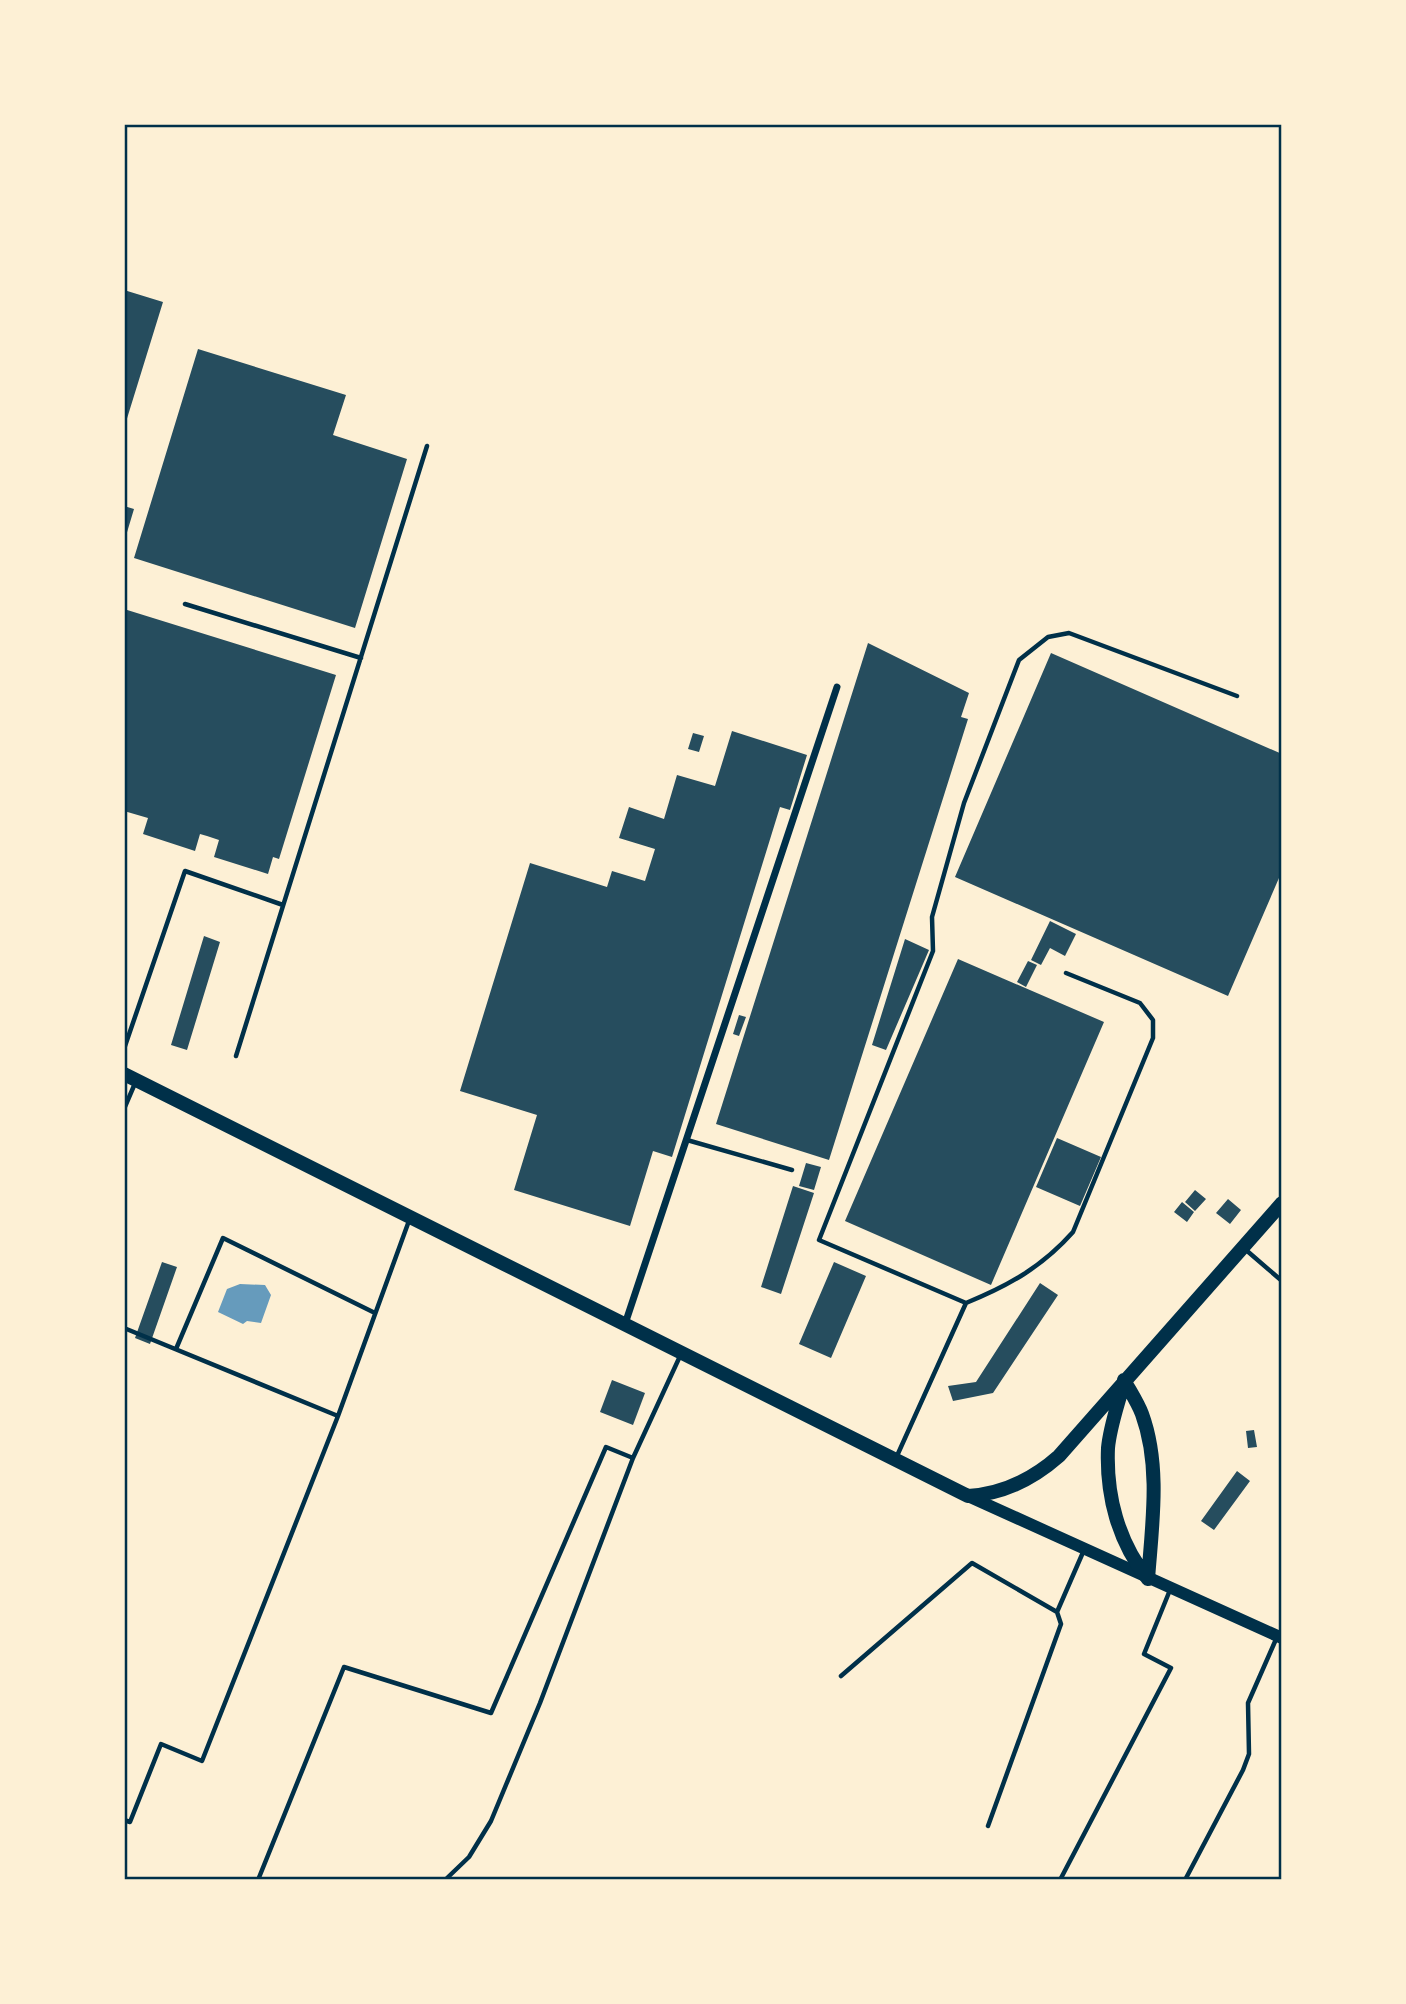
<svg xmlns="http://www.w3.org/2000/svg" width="1406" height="2004" viewBox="0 0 1406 2004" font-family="Mulish,sans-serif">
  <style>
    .water { fill: #669bbc }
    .building { fill: #264d5e }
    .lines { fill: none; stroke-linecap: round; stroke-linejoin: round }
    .service { stroke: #003049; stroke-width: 4.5 }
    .minor { stroke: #003049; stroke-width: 7 }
    .secondary { stroke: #003049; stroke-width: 12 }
    .primary { stroke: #003049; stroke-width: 14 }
    .neatline { fill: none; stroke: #003049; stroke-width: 2.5 }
  </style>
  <rect width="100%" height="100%" fill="#fdf0d5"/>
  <path class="water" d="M240,1284L265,1285L271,1295L261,1323L247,1321L243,1324L218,1312L227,1289Z"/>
  <path class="building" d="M124,290L163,302L125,425H124Z
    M198,349L346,395L333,435L407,459L355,628L134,558Z
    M124,506L134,509L125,539H124Z
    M124,609L336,675L279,859L273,857L268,874L214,857L219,840L207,836L200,834L195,851L143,834L148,818L124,811Z
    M868,643L969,693L961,717L968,719L829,1160L716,1124Z
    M1051,653L1282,754V871L1228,996L955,877Z
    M732,731L807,755L790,810L780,807L672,1157L653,1151L630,1226L514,1190L537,1115L460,1091L530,863L607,887L612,871L645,881L655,849L619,838L629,807L664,819L677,775L715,786Z
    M693,733L704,736L699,752L688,749Z
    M1050,921L1076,934L1065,956L1050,948L1041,965L1031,960Z
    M204,936L220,942L187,1050L171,1045Z
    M905,939L929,950L886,1050L872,1045Z
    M958,959L1104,1022L991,1285L845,1221Z
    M1028,961L1037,965L1026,987L1017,982Z
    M739,1015L746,1017L739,1036L733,1034Z
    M1057,1138L1101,1157L1080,1206L1036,1187Z
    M806,1163L821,1167L814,1190L799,1186Z
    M793,1186L814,1193L781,1294L761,1287Z
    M1195,1190L1206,1199L1195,1211L1185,1202Z
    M1228,1199L1241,1210L1230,1224L1216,1213Z
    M1182,1202L1194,1212L1187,1222L1174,1212Z
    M162,1262L177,1267L150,1344L135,1338Z
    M834,1262L866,1276L831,1358L799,1344Z
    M1040,1283L1058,1295L993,1393L953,1401L948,1386L976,1382Z
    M612,1380L645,1393L633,1425L600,1412Z
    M1254,1430L1257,1447L1248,1448L1246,1431Z
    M1237,1471L1250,1481L1214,1530L1201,1521Z"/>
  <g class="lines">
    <path class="service" d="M185,604L361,658
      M124,1049L185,871L283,905
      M236,1056L427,446
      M124,1109L136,1081
      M687,1140L792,1170
      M1246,1250L1282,1281
      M966,1303L819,1240L933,951L932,917L964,803L1019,660L1048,637L1069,633L1237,696
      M124,1328L338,1416
      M176,1349L223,1238L375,1313
      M896,1458L966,1303C1008,1286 1042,1267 1073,1232L1153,1038V1020L1140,1003L1066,973
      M841,1676L972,1563L1057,1612
      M124,1820L130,1822L161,1744L202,1761L338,1416L410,1218
      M988,1826L1061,1624L1057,1612L1084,1550
      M258,1880L344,1667L491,1713L606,1447L633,1458
      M445,1880L469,1857L491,1821L540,1703L633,1458L681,1354
      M1060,1880L1171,1668L1144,1654L1170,1590
      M1185,1880L1243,1770L1249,1754L1248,1703L1277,1637"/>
    <path class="minor" d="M625,1324L837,687"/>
    <path class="secondary" d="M968,1496L1282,1638"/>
    <path class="primary" d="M124,1074L968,1496C1003,1494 1033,1479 1059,1456L1282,1203
      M1124,1380C1130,1391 1138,1403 1142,1414C1161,1466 1152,1525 1148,1579
      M1123,1385C1118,1405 1110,1426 1108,1448C1106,1495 1118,1542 1148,1579"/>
  </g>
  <rect width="1406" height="2004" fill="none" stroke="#fdf0d5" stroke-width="252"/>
  <rect x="126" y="126" width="1154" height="1752" class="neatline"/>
</svg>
